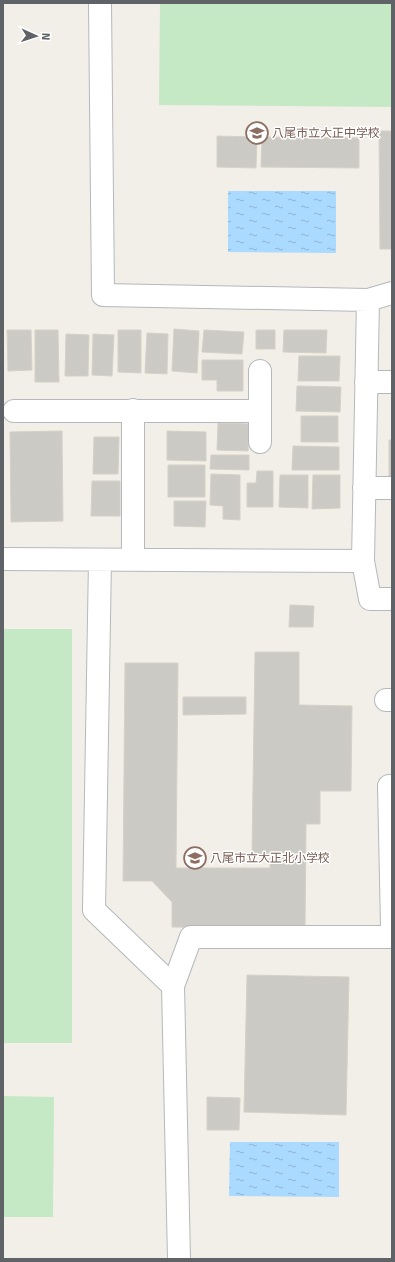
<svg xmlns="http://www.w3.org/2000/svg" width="395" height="1262" viewBox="0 0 395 1262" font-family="'Fira Sans','Noto Sans JP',sans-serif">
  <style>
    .pitch { fill: #c5e8c5 }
    .water { fill: url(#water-ripples) }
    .building { fill: #cccac5; stroke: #d6d1c6 }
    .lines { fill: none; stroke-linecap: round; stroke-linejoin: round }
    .minor-casing { stroke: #b5b8bc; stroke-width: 24 }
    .minor { stroke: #fff; stroke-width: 22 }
    .labels { text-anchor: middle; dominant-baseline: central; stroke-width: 3; stroke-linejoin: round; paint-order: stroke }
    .education-label { font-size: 12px; fill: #785e54; stroke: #fff; text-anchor: start }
  </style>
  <defs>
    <pattern id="water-ripples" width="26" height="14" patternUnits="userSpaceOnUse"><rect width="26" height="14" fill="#aadaff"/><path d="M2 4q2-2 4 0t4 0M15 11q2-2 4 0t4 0" fill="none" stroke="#8eb4d2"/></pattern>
  </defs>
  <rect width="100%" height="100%" fill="#f1efe8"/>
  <path class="pitch" d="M160,3H392V107L159,105Z
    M3,629H72V1043H3Z
    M3,1096L54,1097L53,1217H3Z"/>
  <path class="water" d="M228,191H336V253L228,252Z
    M230,1142H339V1197L229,1196Z"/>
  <path class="building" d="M379,131H392V249H380Z
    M217,136L257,137L256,168L217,167Z
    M262,137L359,138V168L261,167Z
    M174,329L199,331L197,373L172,371Z
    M7,330H31L32,370L8,371Z
    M35,330H58L59,382H35Z
    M118,330H141V373L118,372Z
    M204,330L244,332L242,354L202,352Z
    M256,330H275V349H256Z
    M284,330H327L326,353L283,352Z
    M147,333L168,334L167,374L145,373Z
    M66,334L89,335L88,376H65Z
    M93,334L114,335L112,376L92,375Z
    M299,356H340L339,381H298Z
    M202,360H243V391H217V380H202Z
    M297,386L341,387L340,412L296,411Z
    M301,416H338V442H301Z
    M218,423L249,424L248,451L217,450Z
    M62,431L63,521L11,522L10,432Z
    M167,431L206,432V461L167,460Z
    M94,437H119L118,474H93Z
    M389,440H392V479H389Z
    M293,446L339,447V470H292Z
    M211,455H249V470L210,469Z
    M168,465H205V497H168Z
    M257,471H273V507H247V483H256Z
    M211,474L240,475V520L223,519V506L210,505Z
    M280,475H308V508L279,507Z
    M313,475H340V508L312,509Z
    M92,481H120V516H91Z
    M174,501H206L205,527L174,526Z
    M290,605L314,606L313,627H289Z
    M255,652H299V705L352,706L351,791H320V824H306L305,929L172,927V902L152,881H123L125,663H178L176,868H270V855L252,854Z
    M183,697H246V714L183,715Z
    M247,975L349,977L346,1115L244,1112Z
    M207,1097L240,1098L239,1130H207Z"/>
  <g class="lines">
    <g class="minor-casing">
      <path id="minor" d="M100,3L103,295L368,300L392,293
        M368,300L363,561L370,599H392
        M260,371V442
        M366,382H392
        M14,411H260
        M364,488H392
        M3,559L363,561
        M100,560L94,910L173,986L179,1259
        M133,560V410
        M386,700H392
        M392,786H389L392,926
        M173,986L191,937H392"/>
    </g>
    <use href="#minor" class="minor"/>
  </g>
  <defs>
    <g id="school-ring" transform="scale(1.15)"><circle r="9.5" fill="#fff" stroke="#8d6e63" stroke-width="1.5"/><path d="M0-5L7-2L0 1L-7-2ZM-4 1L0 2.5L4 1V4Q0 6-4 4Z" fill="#8d6e63"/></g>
  </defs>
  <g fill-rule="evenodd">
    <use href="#school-ring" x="257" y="133"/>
    <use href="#school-ring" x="195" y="858"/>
  </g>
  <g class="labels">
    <g class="education-label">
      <text x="272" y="133">八尾市立大正中学校</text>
      <text x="210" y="858">八尾市立大正北小学校</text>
    </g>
  </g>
  <rect width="395" height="1262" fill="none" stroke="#5f6368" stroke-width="8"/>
  <g transform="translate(36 36) rotate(93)" stroke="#ffffff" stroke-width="3" paint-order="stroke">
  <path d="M0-3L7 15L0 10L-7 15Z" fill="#5f6368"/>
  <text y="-6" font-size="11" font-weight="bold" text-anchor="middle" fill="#5f6368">N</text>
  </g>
</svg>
